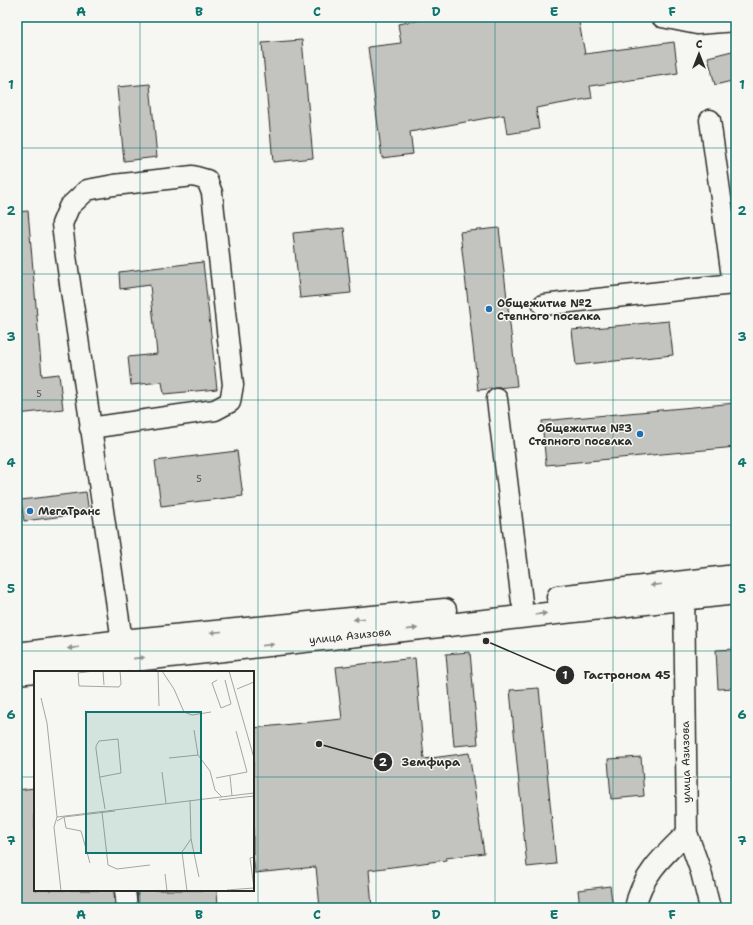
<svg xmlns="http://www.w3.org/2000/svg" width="753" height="925" viewBox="0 0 753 925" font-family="'Shantell Sans',sans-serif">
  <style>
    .building { fill: #c3c3c0; stroke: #2b2b2b }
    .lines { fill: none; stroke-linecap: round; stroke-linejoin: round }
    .minor-casing { stroke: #2b2b2b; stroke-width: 23 }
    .major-casing { stroke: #2b2b2b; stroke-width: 25 }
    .minor { stroke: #f6f6f2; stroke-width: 20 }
    .major { stroke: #f6f6f2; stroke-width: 22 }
    .oneway { fill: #90908e }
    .grid { fill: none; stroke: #0f766e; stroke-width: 1; stroke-opacity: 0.55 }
    .poi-dot { fill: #1f6fb2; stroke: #f6f6f2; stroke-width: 1.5 }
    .labels { text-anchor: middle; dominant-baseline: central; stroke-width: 3; stroke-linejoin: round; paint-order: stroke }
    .number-label { font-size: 9px; fill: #515150 }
    .poi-label { font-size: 11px; font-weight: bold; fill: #2b2b2b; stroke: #f6f6f2; text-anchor: start }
    .street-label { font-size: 11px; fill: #2b2b2b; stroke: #f6f6f2 }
    .inset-road { fill: none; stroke: #a5a5a2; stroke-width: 1 }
    .view { fill: #0f766e; fill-opacity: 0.15; stroke: #0f766e; stroke-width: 2 }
    .inset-edge { fill: none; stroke: #2b2b2b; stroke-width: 2 }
    .leader { fill: none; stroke: #2b2b2b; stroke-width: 1.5 }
    .callout-dot { fill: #2b2b2b; stroke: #f6f6f2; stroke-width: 1.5 }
    .mark-label { font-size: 12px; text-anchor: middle; font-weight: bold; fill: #fff }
    .callout-label { font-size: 12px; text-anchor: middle; font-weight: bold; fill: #2b2b2b; stroke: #f6f6f2; stroke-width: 3; stroke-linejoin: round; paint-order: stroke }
    .neatline { fill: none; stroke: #0f766e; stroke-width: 1.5 }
    .grid-label { font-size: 13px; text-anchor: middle; font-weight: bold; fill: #0f766e }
  </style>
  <rect width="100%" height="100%" fill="#f6f6f2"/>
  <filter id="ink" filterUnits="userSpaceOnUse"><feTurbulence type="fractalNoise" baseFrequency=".025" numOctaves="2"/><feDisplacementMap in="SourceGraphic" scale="8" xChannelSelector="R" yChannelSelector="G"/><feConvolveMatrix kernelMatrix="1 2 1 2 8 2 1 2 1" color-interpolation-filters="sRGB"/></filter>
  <g filter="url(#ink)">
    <path class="building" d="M437,17H578L585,54L674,42L678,73L590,86L592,98L536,108L539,129L507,134L504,115L410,132L413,154L382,158L368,47L401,43L398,24Z
      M302,40L313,158L273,162L262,43Z
      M736,50V80L715,85L708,57Z
      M150,84L157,157L124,161L117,87Z
      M28,211L42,376L59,374L63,409L17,414V212Z
      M344,228L351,293L300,298L293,233Z
      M499,228L517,386L478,390L460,232Z
      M203,262L217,389L164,394L162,382L131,385L128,357L157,354L150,285L120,289L119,272Z
      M669,321L673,355L576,365L572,330Z
      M736,403V447L546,465L542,421Z
      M237,451L243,496L161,506L155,461Z
      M86,492L89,513L24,521L21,500Z
      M736,649V688L718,689L716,650Z
      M470,652L478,744L454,746L446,654Z
      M415,658L424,759L469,753L484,853L446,858V860L369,870L372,908H320L316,867L255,873L253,851V728L342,719L336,667Z
      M539,688L556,864L527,867L510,690Z
      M641,757L644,796L611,799L608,759Z
      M35,788V890H114L115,908H19L17,890V790Z
      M610,886L613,908H580L578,890Z
      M137,890H217L218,908H138Z"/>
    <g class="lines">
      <g class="minor-casing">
        <path id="minor" d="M662,17L697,24L736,21
          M710,120L733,284L736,287
          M543,305L733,284
          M497,399L522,602
          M90,428L215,410L230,402L233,385L212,193L207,180L193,176L114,185L87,190L69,207L62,224L65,249L122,641
          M687,833L701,872L710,908
          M125,890L127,908
          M635,908C641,876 664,855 687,833L684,584"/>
      </g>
      <g class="major-casing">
        <path id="major" d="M558,597L736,576
          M17,654L122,641L445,610
          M17,673L736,593"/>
      </g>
      <use href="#minor" class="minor"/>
      <use href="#major" class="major"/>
    </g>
    <defs><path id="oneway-solid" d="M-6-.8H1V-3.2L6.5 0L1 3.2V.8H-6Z"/></defs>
    <g class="oneway">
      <use href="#oneway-solid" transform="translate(656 585) rotate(173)"/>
      <use href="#oneway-solid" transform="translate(541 614) rotate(-6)"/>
      <use href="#oneway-solid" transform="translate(359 619) rotate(174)"/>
      <use href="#oneway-solid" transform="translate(412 629) rotate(-6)"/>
      <use href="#oneway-solid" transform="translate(216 632) rotate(175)"/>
      <use href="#oneway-solid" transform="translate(268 645) rotate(-6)"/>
      <use href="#oneway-solid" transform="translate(73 648) rotate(173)"/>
      <use href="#oneway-solid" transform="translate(139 658) rotate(-6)"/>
    </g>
  </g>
  <path class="grid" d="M140,17V672M258,17V908M376,17V908M495,17V908M613,17V908M17,148H736M17,274H736M17,400H736M17,525H736M17,651H736M17,777H35M253,777H736M140,890V908"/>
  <g class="poi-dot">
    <circle cx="489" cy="309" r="4"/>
    <circle cx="640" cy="434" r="4"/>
    <circle cx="30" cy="511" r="4"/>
  </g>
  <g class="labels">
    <g class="number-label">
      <text x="39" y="394">5</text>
      <text x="199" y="479">5</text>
    </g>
    <g class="poi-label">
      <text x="497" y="303">Общежитие №2<tspan x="497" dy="13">Степного поселка</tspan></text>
      <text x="632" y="428" text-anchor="end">Общежитие №3<tspan x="632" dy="13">Степного поселка</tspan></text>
      <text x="38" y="511">МегаТранс</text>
    </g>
    <g class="street-label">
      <text transform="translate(350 636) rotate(-6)">улица Азизова</text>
      <text transform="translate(686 762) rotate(-91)">улица Азизова</text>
    </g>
  </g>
  <g transform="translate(34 671)">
    <rect width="220" height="220" fill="#f6f6f2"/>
    <path class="inset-road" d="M60,0L44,2L45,15L85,16L87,13L86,0M69,0L70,14M124,0L125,35M128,0L140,18L150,41L158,44L177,41M195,0L220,87M183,9L178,12L187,37L197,33L191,9M203,18L220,11M7,27L13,52L23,146M160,59L164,84L176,100L181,119L188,126M135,87L164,84M128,101L132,132M196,105L198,125M66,106L87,102L84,68L65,70L62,75V78L66,108L71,138M182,107L213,101L202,60M185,129L220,125M68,141L74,194L83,198L116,194M30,146L32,157L47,160L56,192M23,150L30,146L81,140M157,168L165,206M131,203L133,220M193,219L220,217L216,187L220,186M27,220L20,156L23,146L220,122M153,220L148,181L157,168L156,129"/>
    <path class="view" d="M52,41H167V182H52Z"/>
    <rect width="220" height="220" class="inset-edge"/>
  </g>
  <path class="leader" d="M486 641L565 675M319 744L383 762"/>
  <g class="callout-dot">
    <circle cx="486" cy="641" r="4"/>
    <circle cx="319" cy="744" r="4"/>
    <circle cx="565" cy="675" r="10"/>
    <circle cx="383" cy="762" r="10"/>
  </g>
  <g class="mark-label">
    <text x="565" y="679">1</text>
    <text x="383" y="766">2</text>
  </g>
  <g class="callout-label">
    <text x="627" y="679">Гастроном 45</text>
    <text x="431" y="766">Земфира</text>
  </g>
  <rect width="753" height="925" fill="none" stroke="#f6f6f2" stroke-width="44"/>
  <g transform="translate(699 54)" stroke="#f6f6f2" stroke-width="3" paint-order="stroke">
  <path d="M0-3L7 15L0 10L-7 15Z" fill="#2b2b2b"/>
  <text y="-6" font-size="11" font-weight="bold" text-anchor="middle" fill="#2b2b2b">С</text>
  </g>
  <rect x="22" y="22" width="709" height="881" class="neatline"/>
  <g class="grid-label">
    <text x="81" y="16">A</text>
    <text x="199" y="16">B</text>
    <text x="317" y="16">C</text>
    <text x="436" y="16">D</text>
    <text x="554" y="16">E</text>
    <text x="672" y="16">F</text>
    <text x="11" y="89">1</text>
    <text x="742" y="89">1</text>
    <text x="11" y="215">2</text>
    <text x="742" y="215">2</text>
    <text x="11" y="341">3</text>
    <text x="742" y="341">3</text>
    <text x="11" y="467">4</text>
    <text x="742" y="467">4</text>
    <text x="11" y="593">5</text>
    <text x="742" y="593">5</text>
    <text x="11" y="719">6</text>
    <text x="742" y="719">6</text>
    <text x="11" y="845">7</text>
    <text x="742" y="845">7</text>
    <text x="81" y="919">A</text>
    <text x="199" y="919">B</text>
    <text x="317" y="919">C</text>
    <text x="436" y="919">D</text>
    <text x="554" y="919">E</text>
    <text x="672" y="919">F</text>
  </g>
</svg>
